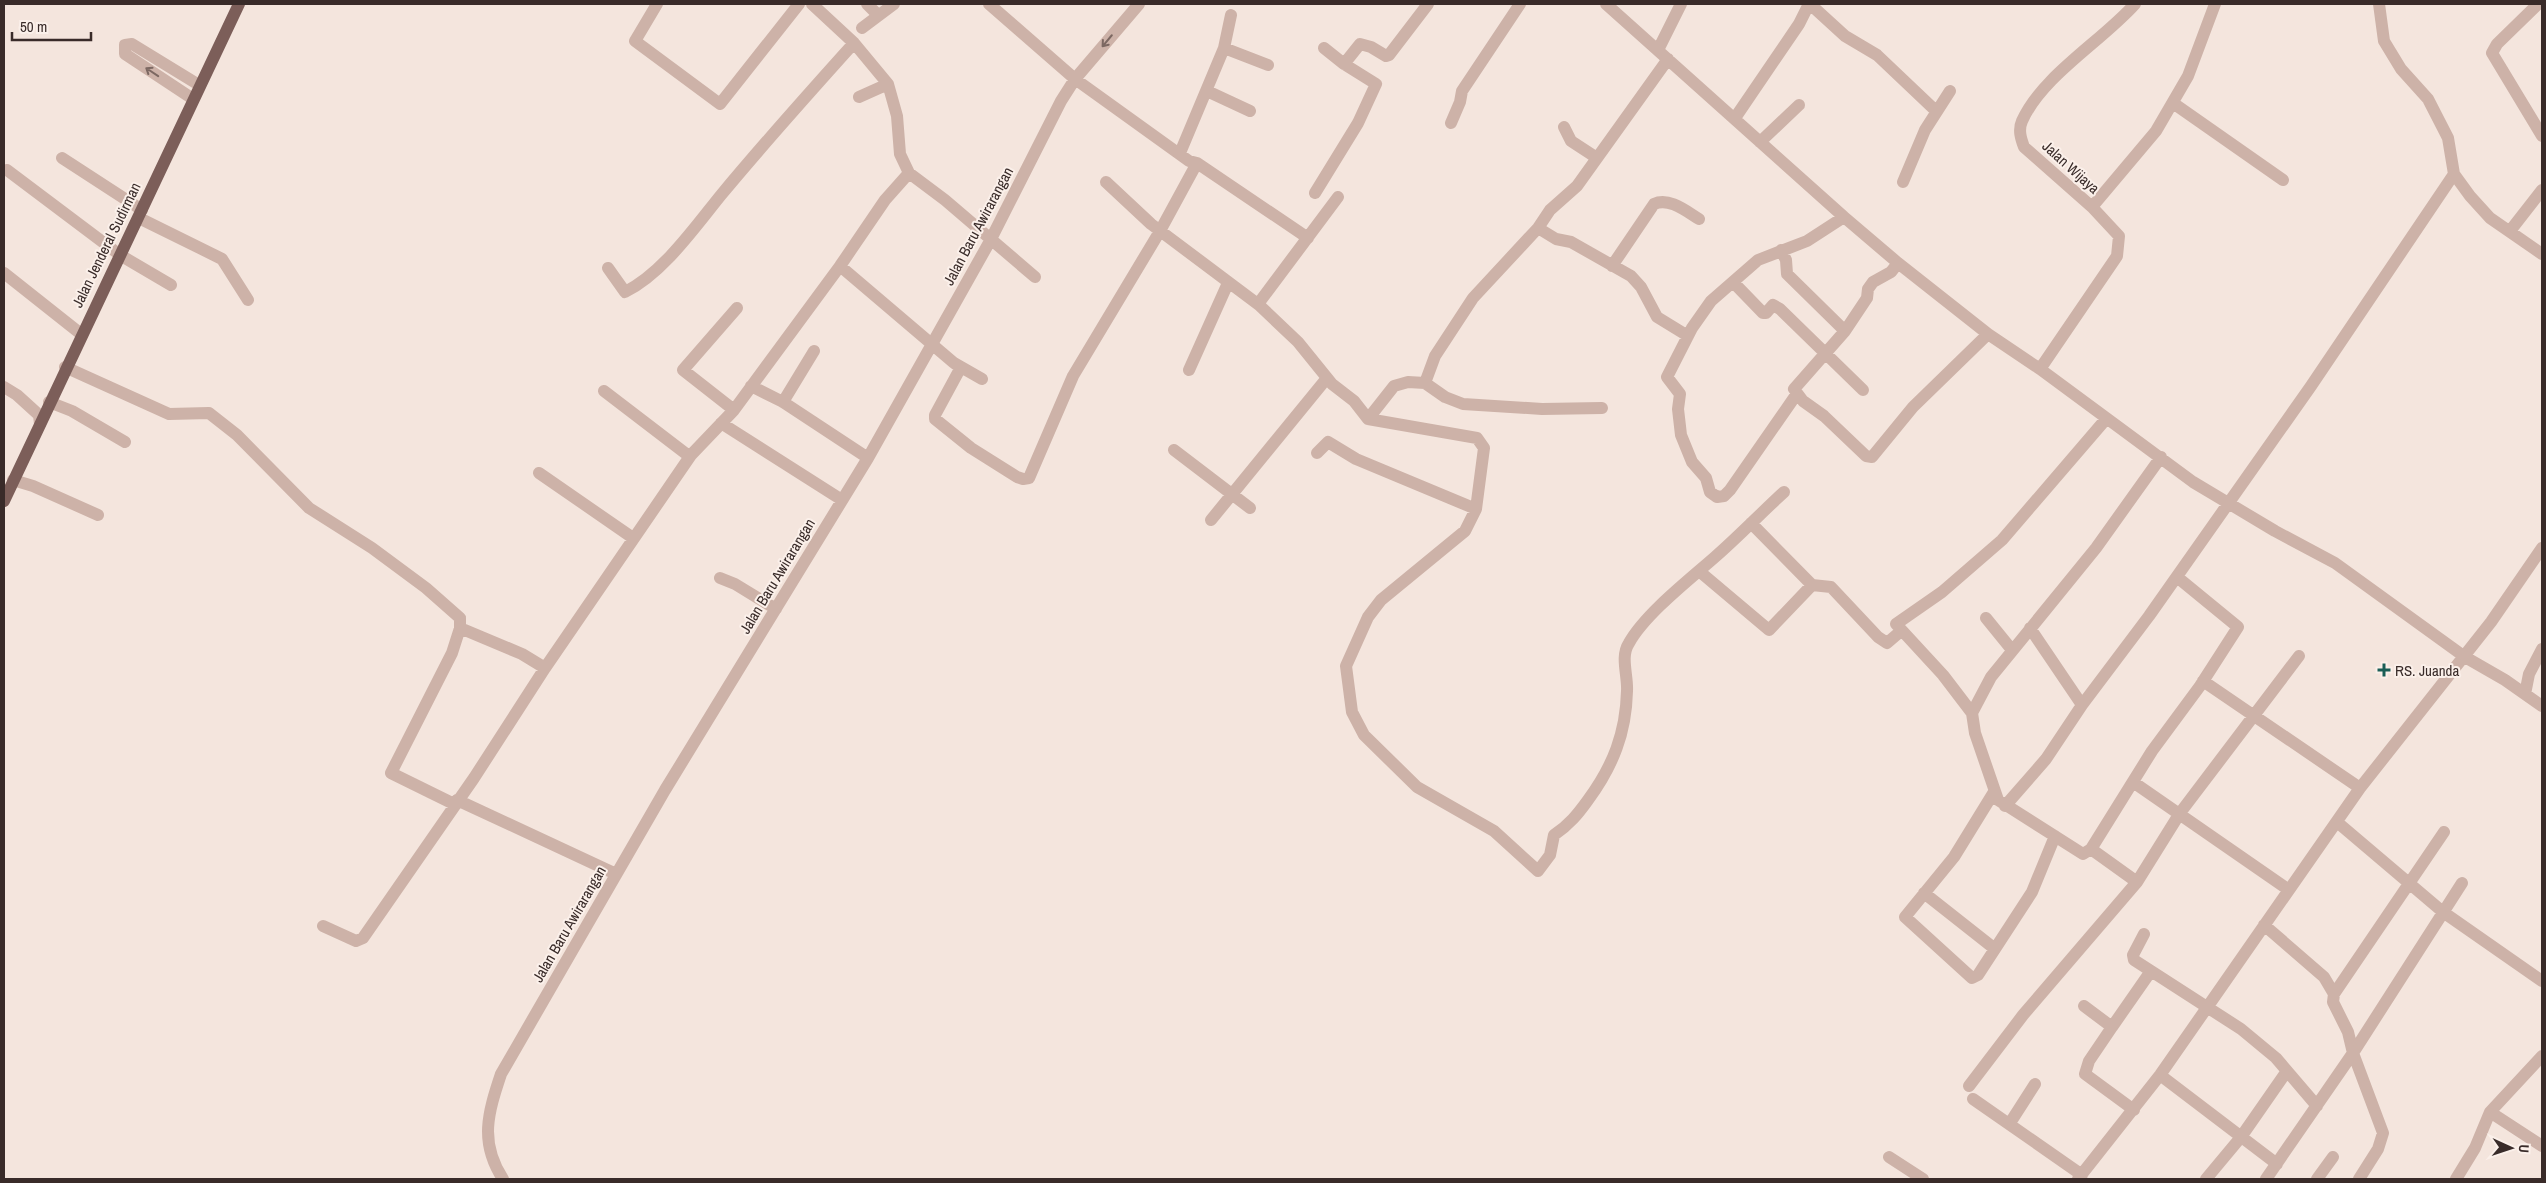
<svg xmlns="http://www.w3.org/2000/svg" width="2546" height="1183" viewBox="0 0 2546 1183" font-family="'Archivo Narrow',sans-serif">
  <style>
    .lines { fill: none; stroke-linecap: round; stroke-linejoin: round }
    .minor { stroke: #cdb2a8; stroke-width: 12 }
    .major { stroke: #7c5e59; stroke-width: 12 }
    .oneway { stroke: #7c6862 }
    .poi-dot { fill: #1b5e56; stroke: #fbf0ea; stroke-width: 2 }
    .labels { text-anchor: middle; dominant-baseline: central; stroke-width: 4; stroke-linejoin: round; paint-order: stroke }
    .street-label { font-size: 15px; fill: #392b29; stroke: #fbf0ea }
    .poi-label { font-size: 15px; fill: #392b29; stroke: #fbf0ea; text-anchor: start }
  </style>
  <rect width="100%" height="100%" fill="#f4e5dd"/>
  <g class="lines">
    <path class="minor" d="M657,4L635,41L720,104L799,4
      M812,4L854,43L888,84L897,116L900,154L909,173L945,200L1035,277
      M867,4L878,15
      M989,4L1075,79L1189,161L1197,163L1308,238
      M1606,4L1844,217L1898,263L1988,334L2040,369L2193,482L2275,531L2335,563L2465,657L2505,680L2542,706
      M1810,4L1845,36L1877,55L1936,111
      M2379,4L2384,41L2401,69L2428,99L2448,138L2454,174L2470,196L2490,218L2542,254
      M2538,4L2497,44L2492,53L2542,136
      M862,28L894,4
      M1224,48L1268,65
      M1324,48L1344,64L1360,44L1371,47L1386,56L1389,55L1428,4
      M1658,50L1681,4
      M1207,91L1250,111
      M859,97L888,84
      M193,99L125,54V45L132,44L199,85
      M2173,103L2283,180
      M1735,118L1799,24L1809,4
      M1451,123L1460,102L1462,91L1520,4
      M1564,127L1571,141L1597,158
      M1760,142L1799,105
      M1180,153L1224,48L1231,15
      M62,158L142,210
      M7,170L120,255L171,285
      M1106,182L1151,224L1259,305L1298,342L1332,384L1354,401L1368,419L1477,438L1484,448L1476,509L1356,459L1328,442L1317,453
      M1903,182L1925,130L1950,91
      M1315,193L1358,123L1376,84L1344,64
      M2092,207L2156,131L2188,76L2215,4
      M139,218L222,259L248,300
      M1538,228L1556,239L1571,242L1631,276L1641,287L1657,317L1688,336
      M2510,231L2542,190
      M1781,250L1786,260L1787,274L1845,331
      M1898,263L1891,272L1873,282L1868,289L1867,298L1845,331L1794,389L1803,401L1824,416L1866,456L1872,457L1913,407L1988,334
      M840,266L954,363L982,379
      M1612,266L1654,204C1669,197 1686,211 1699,219
      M608,268L625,292C663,273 695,227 721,195C764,143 809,93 854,43
      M4,273L81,334
      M1733,282L1763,313H1766L1773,305L1780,309L1863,390
      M1261,300L1338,197
      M65,367L169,414L209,413L237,435L309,508L372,548L426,588L460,618V628L522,654L545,668
      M961,367L935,415V419L971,448L1017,477L1023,479L1029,478L1073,376L1160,231L1197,163
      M2040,369L2117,256L2119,236L2092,207L2024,147C2021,139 2018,130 2022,121C2042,76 2102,41 2135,4
      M1189,370L1228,283
      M1425,383L1435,356L1473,298L1538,228L1550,210L1577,186L1668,59
      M751,386L783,402L868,458
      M4,387L17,395L39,415L40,424
      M604,391L685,453L691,455
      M1796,395L1730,490L1724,496L1717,497L1710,492L1706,478L1692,462L1681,435L1678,409L1680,394L1667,377L1692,328L1711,301L1758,260L1807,241L1844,217
      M49,402L72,411L125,442
      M783,402L814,351
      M734,410L683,370L737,308
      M1368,419L1394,386L1408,382L1425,383L1445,397L1463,404L1542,409L1602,408
      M721,423L842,500
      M1174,450L1250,508
      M539,473L633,538
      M13,480L33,486L98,515
      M1476,509L1465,531L1381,600L1368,617L1346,666L1352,712L1364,735L1417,787L1494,831L1538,871L1550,855L1554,835C1569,825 1578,814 1588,800C1613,766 1626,733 1627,691C1628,675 1620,657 1629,643C1645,614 1690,579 1715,557C1739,536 1761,513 1784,492
      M1211,520L1327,378
      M1751,523L1812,585L1831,587L1878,637L1887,643L1901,631
      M1699,571L1769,630L1812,585
      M720,578L735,584L776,609
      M1986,618L2012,650
      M2030,628L2082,705
      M2203,681L2360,788
      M2525,694L2529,674L2542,649
      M1972,713L1943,675L1896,624L1942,592L2002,540L2106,419
      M2133,782L2289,890
      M1994,792L1954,857L1905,917L1972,978L1978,975L2032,892L2055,836
      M457,800L616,874
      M454,804L391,773L452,653L460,628
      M2005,806L2046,759L2082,705L2149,616L2311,386L2454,174
      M2337,822L2443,912L2542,981
      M2091,849L2152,751L2200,686L2238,627L2177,577
      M2137,882L2091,849L2083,854L1998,800L1975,733L1972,713L1991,677L2096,548L2161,457
      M1924,893L1995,949
      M2264,925L2324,977L2334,994
      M323,926L356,941L363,938L474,778L545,668L691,455L734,410L840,266L885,200L909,173
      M2144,934L2133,955L2134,960L2241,1029L2276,1058L2317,1106
      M2084,1006L2112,1027L2151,971
      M2112,1027L2089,1061L2085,1074L2134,1110
      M2160,1075L2277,1164
      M1969,1086L2023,1015L2137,882L2180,813L2299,656
      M1973,1099L2082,1175
      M2490,1112L2542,1146
      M2010,1123L2035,1084
      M1889,1157L1923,1179
      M503,1179C479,1142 488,1113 501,1074L665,790L868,458L990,241L1061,101L1075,79L1139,4
      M2078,1179L2160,1075L2360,788L2491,622L2542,548
      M2206,1179L2241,1137L2287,1071
      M2266,1179L2353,1053L2462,883
      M2317,1179L2333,1157
      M2359,1179L2378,1149L2383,1133L2353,1053L2348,1032L2333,1002L2334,994L2444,832
      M2456,1179L2475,1148L2490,1112L2542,1056"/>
    <path class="major" d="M4,501L239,4"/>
  </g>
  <defs><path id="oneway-shaft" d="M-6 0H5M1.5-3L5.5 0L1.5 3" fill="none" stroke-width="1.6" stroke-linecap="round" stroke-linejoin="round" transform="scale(1.25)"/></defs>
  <g class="oneway">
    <use href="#oneway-shaft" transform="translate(1107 41) rotate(130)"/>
    <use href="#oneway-shaft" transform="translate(152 72) rotate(-146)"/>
  </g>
  <path class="poi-dot" d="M2381.5 662.5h5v5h5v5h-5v5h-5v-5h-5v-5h5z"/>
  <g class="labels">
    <g class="street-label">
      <text transform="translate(2071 167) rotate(42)">Jalan Wijaya</text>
      <text transform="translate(978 226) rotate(-62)">Jalan Baru Awirarangan</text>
      <text transform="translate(106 245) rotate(-64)">Jalan Jenderal Sudirman</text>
      <text transform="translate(777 576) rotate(-59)">Jalan Baru Awirarangan</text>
      <text transform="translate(569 924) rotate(-60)">Jalan Baru Awirarangan</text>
    </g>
    <g class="poi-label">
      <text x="2395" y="670">RS. Juanda</text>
    </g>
  </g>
  <rect width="2546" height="1183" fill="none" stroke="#392b29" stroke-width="10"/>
  <g transform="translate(2511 1148) rotate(93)" stroke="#fbf0ea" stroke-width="4" paint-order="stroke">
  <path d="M0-4L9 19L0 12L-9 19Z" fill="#392b29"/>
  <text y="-8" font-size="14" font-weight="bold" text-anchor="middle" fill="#392b29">U</text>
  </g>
  <path d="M12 32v8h79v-8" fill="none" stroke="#392b29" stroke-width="2.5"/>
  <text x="20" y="32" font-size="15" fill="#392b29" stroke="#fbf0ea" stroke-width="4" paint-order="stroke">50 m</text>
</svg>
